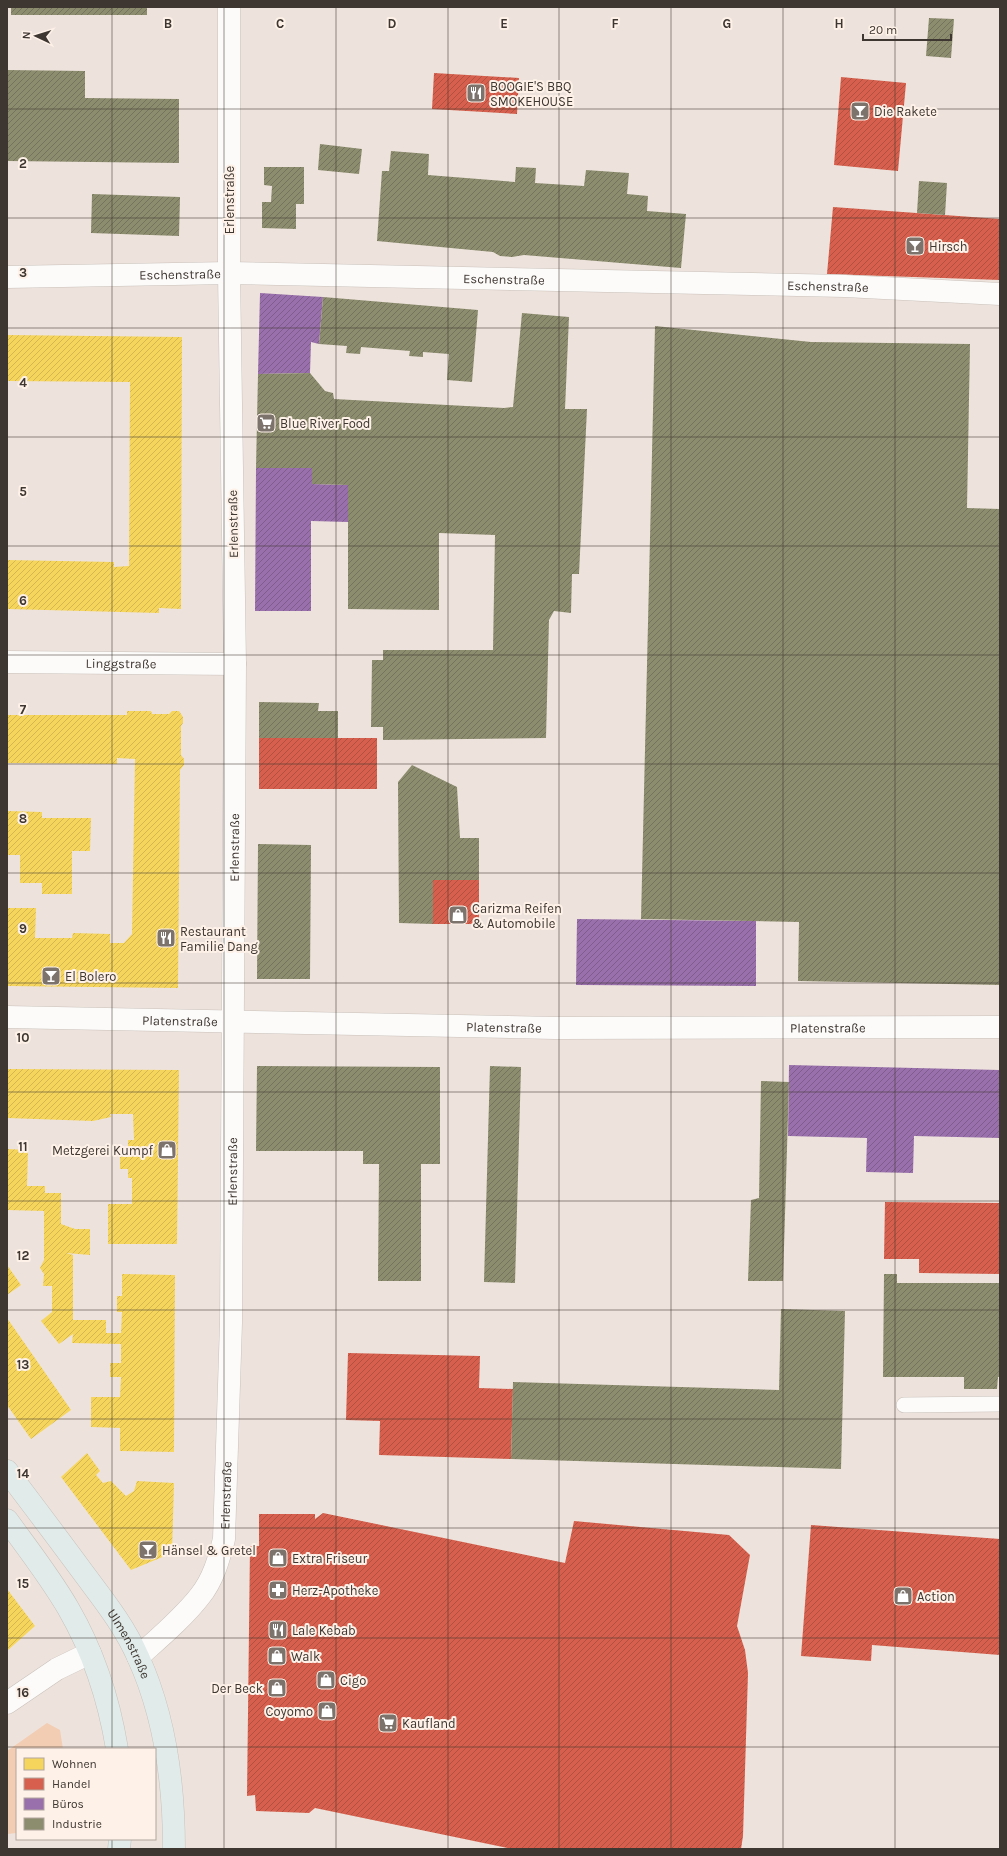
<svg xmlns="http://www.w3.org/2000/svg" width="1007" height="1856" viewBox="0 0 1007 1856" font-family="Karla,sans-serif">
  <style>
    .grass { fill: #f2cdb3 }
    .homes { fill: url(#homes-hatch) }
    .shops { fill: url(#shops-hatch) }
    .offices { fill: url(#offices-hatch) }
    .industry { fill: url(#industry-hatch) }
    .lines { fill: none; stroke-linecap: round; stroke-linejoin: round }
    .lane-casing { stroke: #c9c0ba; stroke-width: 16 }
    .street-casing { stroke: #c9c0ba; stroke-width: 23 }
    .primary-casing { stroke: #c7c1bd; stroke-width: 23 }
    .lane { stroke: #fcfbfa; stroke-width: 15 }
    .street { stroke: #fcfbfa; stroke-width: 22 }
    .primary { stroke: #e0ebea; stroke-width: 22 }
    .grid { fill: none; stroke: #3e3630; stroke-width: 1; stroke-opacity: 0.55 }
    .labels { text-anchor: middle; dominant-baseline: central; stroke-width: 4; stroke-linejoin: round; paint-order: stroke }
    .poi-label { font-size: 13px; fill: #3e3630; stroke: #fdf1e8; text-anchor: start }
    .street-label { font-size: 13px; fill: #3e3630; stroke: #fdf1e8 }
    .grid-label { font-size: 13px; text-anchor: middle; font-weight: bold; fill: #3e3630; stroke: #fdf1e8; stroke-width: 4; stroke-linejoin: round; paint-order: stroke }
  </style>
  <defs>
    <pattern id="homes-hatch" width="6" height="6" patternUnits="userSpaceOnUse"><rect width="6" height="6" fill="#f6d55c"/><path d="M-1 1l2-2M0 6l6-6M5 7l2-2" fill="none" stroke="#d4b750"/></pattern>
    <pattern id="shops-hatch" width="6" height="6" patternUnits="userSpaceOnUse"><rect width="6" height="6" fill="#d6604d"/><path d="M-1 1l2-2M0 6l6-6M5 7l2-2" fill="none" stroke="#af5040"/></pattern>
    <pattern id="offices-hatch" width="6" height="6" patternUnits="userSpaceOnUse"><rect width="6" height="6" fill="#9970ab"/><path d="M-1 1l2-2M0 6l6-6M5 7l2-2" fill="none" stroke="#7e5d8c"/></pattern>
    <pattern id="industry-hatch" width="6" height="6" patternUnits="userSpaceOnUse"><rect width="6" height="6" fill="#8c8c6e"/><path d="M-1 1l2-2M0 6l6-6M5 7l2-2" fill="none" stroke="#74735b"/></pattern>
  </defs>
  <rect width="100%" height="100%" fill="#eee3dc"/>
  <path class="grass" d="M47,1723L60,1730L63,1749H17V1833L7,1834V1751Z"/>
  <path class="homes" d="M7,335L182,337L181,609L159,608V613L7,609V560L114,562V567L129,566L130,382L7,381Z
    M127,711H151L152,714H169L172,711H179L183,717V723L181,726V755L184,759V765L180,770L178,988L7,986V908H36L35,938H72L73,933L110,934V943H124L132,934L135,759L117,758V764L7,763V715H127Z
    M7,811L42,812V818H91L90,851H72V894H42V883H20V855H7Z
    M7,1069L179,1070L177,1244H108V1204H132V1178H128V1169H120V1149L128,1150V1140H134L133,1114H110L111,1117L93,1121L7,1118Z
    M7,1149L28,1150L27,1186H45V1193H61V1224L75,1229H90V1255L66,1253L73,1255V1320H106V1333H121L122,1312H117V1296H122V1274L175,1275L174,1452L120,1451V1428L91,1427V1397H120L121,1377H110V1363H121V1344L72,1343L73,1334L59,1344L41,1321L52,1312V1286H43L44,1274L40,1268L44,1260V1211L7,1210Z
    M7,1265L21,1285L7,1295Z
    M7,1318L71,1410L31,1439L7,1405Z
    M87,1453L100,1471L96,1475L103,1483L111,1481L126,1496L134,1491L137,1481L174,1483L172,1553L131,1570L61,1477Z
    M7,1589L35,1626L7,1651Z"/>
  <path class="shops" d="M434,73L519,78L517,114L432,109Z
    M841,77L906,83L898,171L834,165Z
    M833,207L1000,219V280L827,274Z
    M259,738H377V789H259Z
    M433,880H479V924H433Z
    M885,1202L1000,1203V1274L919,1273V1259H884Z
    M348,1353L480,1356L479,1388L513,1389L511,1459L379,1455L380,1421L346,1420Z
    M323,1513L565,1563L574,1521L729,1535L750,1555L737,1626L745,1650L748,1673L743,1836L741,1849H512L315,1808L309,1813L256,1811L255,1795L247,1796L250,1546H259V1514H315V1519Z
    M811,1525L1000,1539V1655L872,1645L871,1661L801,1656Z"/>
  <path class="offices" d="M260,293L323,297L319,344L311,342L310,373L258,374Z
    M256,468H312V484L348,485V522L311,521V611H255Z
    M577,919L756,921V986L576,985Z
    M789,1065L1000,1070V1138L914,1136L913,1173L866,1172L867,1138L788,1136Z"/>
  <path class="industry" d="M11,7H147V15H11Z
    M929,18L954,19L951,58L926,56Z
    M7,70L85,71V98L179,99V163L7,161Z
    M320,144L362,149L359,174L318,170Z
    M391,151L429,154L428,175L515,182L516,167L536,168L535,183L584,186L586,170L629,173L627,194L648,196L647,211L686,214L681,268L524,255L512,257L500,256L493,252L377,241L382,171H389Z
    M264,167H304V204H296V229L262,228V202H271L272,186L264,185Z
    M919,181L947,183L945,215L917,213Z
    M92,194L180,197L179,236L91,233Z
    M323,297L478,310L472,382L447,380L449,354L423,352V357L409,356L410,351L361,347L360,354L346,353L347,346L319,344Z
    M522,313L569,317L565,409H587L579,574H572L571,613L554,611L549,620L546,738L383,740V727H371L372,660H383V650H493L495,535L439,533V610L348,609V485L312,484V468H256L258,374L310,373L325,391L333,393L334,399L504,408L513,407Z
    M655,326L811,342L970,344L967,508L1000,509V985L798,981L799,922L641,919Z
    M259,702L319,703L318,711H338V738H259Z
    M412,765L457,787L460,838H479V880H433V924L399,923L398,782Z
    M258,844L311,845L310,979H257Z
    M257,1066L440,1067V1164H421V1281H378L379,1164H363V1151H256Z
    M490,1066L521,1067L515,1283L484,1282Z
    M761,1081L789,1082L783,1281H748L751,1200L759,1198Z
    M884,1274H897V1283H1000V1377H998L997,1389H964V1377H883Z
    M781,1309L845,1311L841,1469L511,1459L513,1382L779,1390Z"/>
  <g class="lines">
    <g class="lane-casing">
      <path id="lane" d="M904,1405L1000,1404"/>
    </g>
    <g class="street-casing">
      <g id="street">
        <path id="s1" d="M7,277L229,273L845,286L1000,294"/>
        <path id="s2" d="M7,662L235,664"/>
        <path id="s3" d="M7,1017L555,1028L1000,1027"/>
        <path id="s4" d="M138,1657C159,1638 183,1618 200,1596C213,1580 219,1559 224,1539L231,1323L235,664L229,273V7"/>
        <path d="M7,1703L57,1669L90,1653"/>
      </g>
    </g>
    <g class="primary-casing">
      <g id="primary">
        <path id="s5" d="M7,1471C32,1504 57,1537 82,1571C102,1598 124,1625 138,1657C165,1716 174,1784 174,1849"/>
        <path d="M7,1520C28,1549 50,1577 68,1608C93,1651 109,1700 117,1749"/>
        <path d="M119,1849L120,1839"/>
      </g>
    </g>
    <use href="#lane" class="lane"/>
    <use href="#street" class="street"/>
    <use href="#primary" class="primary"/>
  </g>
  <path class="grid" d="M112,7V1749M224,7V1849M336,7V1849M448,7V1849M559,7V1849M671,7V1849M783,7V1849M895,7V1849M7,109H1000M7,218H1000M7,328H1000M7,437H1000M7,546H1000M7,655H1000M7,764H1000M7,873H1000M7,983H1000M7,1092H1000M7,1201H1000M7,1310H1000M7,1419H1000M7,1528H1000M7,1638H1000M7,1747H1000M112,1839V1849"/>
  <defs>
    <g id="restaurant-square" transform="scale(1)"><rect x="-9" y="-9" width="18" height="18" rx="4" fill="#7c736c" stroke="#fdf1e8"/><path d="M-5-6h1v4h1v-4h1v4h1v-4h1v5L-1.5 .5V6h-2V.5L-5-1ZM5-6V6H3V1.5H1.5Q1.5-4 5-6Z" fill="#fff"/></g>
    <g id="bar-square" transform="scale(1)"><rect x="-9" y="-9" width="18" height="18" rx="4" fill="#7c736c" stroke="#fdf1e8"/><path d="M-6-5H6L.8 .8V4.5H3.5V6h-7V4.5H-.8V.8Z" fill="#fff"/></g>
    <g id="supermarket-square" transform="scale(1)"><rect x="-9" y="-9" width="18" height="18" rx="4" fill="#7c736c" stroke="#fdf1e8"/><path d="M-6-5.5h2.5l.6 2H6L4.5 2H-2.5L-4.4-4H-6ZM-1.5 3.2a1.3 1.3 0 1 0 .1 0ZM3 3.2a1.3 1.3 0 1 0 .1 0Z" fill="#fff"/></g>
    <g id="shop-square" transform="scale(1)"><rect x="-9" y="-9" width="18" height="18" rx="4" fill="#7c736c" stroke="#fdf1e8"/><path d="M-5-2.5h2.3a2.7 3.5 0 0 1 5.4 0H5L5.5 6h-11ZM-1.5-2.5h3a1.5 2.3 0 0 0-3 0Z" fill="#fff"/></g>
    <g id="pharmacy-square" transform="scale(1)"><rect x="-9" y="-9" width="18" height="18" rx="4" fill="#7c736c" stroke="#fdf1e8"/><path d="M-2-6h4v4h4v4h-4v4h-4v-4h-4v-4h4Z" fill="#fff"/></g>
  </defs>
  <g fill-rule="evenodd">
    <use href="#restaurant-square" x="476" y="93"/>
    <use href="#bar-square" x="860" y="111"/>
    <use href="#bar-square" x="915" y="246"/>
    <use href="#supermarket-square" x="266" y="423"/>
    <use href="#shop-square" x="458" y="915"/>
    <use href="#restaurant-square" x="166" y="938"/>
    <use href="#bar-square" x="51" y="976"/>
    <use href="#shop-square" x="167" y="1150"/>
    <use href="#bar-square" x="148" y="1550"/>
    <use href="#shop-square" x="278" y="1558"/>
    <use href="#pharmacy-square" x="278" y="1590"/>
    <use href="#shop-square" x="903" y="1596"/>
    <use href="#restaurant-square" x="278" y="1630"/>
    <use href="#shop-square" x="277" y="1656"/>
    <use href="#shop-square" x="326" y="1680"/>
    <use href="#shop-square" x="277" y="1688"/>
    <use href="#shop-square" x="327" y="1711"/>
    <use href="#supermarket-square" x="388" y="1723"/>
  </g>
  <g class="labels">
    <g class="poi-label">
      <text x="490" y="86">BOOGIE'S BBQ<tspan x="490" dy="15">SMOKEHOUSE</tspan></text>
      <text x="874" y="111">Die Rakete</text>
      <text x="929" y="246">Hirsch</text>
      <text x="280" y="423">Blue River Food</text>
      <text x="472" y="908">Carizma Reifen<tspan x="472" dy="15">&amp; Automobile</tspan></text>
      <text x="180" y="931">Restaurant<tspan x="180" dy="15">Familie Dang</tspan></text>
      <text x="65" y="976">El Bolero</text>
      <text x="153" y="1150" text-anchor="end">Metzgerei Kumpf</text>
      <text x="162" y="1550">Hänsel &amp; Gretel</text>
      <text x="292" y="1558">Extra Friseur</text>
      <text x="292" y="1590">Herz-Apotheke</text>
      <text x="917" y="1596">Action</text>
      <text x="292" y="1630">Lale Kebab</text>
      <text x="291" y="1656">Walk</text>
      <text x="340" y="1680">Cigo</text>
      <text x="263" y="1688" text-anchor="end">Der Beck</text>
      <text x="313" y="1711" text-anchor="end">Coyomo</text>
      <text x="402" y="1723">Kaufland</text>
    </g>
    <g class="street-label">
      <text transform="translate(229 200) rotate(-90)">Erlenstraße</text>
      <text stroke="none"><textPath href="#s1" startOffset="173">Eschenstraße</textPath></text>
      <text stroke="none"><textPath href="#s1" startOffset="497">Eschenstraße</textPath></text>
      <text stroke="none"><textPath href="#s1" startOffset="821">Eschenstraße</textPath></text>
      <text transform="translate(233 524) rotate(-91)">Erlenstraße</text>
      <text stroke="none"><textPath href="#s2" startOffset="114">Linggstraße</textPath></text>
      <text stroke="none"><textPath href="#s4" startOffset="841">Erlenstraße</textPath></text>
      <text stroke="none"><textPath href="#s3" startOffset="173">Platenstraße</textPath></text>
      <text stroke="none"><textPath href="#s3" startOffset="497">Platenstraße</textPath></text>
      <text stroke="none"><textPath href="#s3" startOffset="821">Platenstraße</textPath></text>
      <text stroke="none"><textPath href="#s4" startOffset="517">Erlenstraße</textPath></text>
      <text stroke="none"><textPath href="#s4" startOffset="193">Erlenstraße</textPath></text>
      <text stroke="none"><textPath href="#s5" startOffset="212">Ulmenstraße</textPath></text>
    </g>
  </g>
  <g class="grid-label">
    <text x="168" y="28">B</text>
    <text x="280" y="28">C</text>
    <text x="392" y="28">D</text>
    <text x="504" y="28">E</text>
    <text x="615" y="28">F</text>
    <text x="727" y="28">G</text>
    <text x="839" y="28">H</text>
    <text x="23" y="168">2</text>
    <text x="23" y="277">3</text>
    <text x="23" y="387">4</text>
    <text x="23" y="496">5</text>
    <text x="23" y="605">6</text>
    <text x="23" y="714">7</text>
    <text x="23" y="823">8</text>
    <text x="23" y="933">9</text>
    <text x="23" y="1042">10</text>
    <text x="23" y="1151">11</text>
    <text x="23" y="1260">12</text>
    <text x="23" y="1369">13</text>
    <text x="23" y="1478">14</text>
    <text x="23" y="1588">15</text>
    <text x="23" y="1697">16</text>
  </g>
  <rect width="1007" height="1856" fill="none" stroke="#3e3630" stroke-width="16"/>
  <rect x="16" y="1748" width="140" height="92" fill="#fdf1e8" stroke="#b1a69e"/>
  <rect x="24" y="1758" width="20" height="12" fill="#f6d55c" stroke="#b1a69e"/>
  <text x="52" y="1768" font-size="12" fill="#3e3630">Wohnen</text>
  <rect x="24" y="1778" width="20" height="12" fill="#d6604d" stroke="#b1a69e"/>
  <text x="52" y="1788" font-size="12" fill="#3e3630">Handel</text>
  <rect x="24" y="1798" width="20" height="12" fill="#9970ab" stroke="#b1a69e"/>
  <text x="52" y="1808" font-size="12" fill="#3e3630">Büros</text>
  <rect x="24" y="1818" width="20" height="12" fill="#8c8c6e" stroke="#b1a69e"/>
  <text x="52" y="1828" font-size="12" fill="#3e3630">Industrie</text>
  <g transform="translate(36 36) rotate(274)" stroke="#fdf1e8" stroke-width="3" paint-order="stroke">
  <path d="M0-3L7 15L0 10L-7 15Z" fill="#3e3630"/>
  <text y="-6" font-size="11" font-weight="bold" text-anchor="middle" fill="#3e3630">N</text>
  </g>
  <path d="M863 34v6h88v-6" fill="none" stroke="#3e3630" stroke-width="2"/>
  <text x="869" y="34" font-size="12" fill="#3e3630" stroke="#fdf1e8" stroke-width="3" paint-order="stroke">20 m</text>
</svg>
